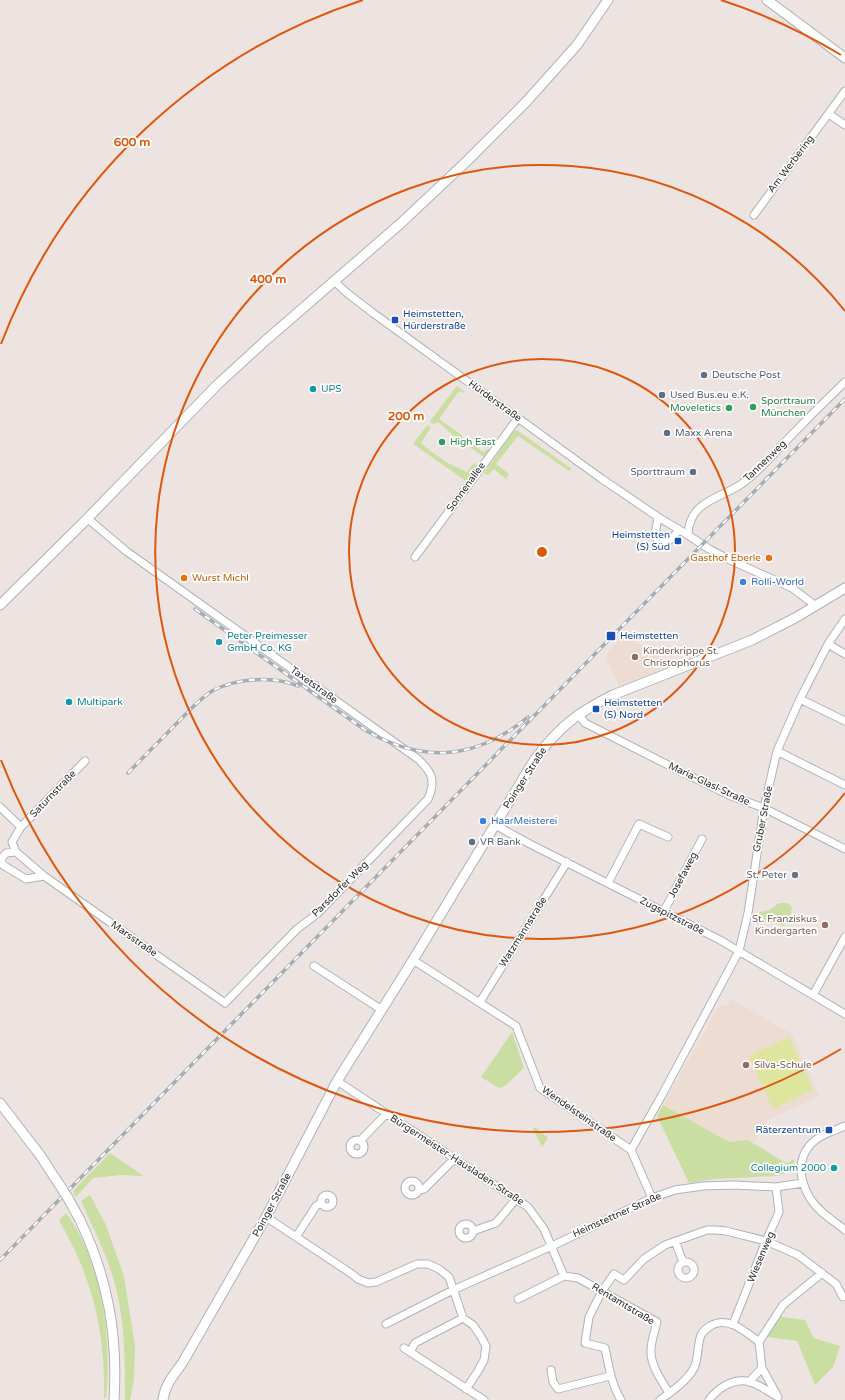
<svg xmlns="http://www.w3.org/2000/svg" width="845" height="1400" viewBox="0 0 845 1400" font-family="'Varela Round',sans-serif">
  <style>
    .education { fill: #eddcd2 }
    .green { fill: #cadea2 }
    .pitch { fill: #dde59f }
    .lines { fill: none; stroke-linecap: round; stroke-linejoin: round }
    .minor-casing { stroke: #adb3b8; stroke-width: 9 }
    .tertiary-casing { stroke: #adb3b8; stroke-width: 11 }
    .minor { stroke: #fff; stroke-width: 7 }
    .tertiary { stroke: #fff; stroke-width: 9 }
    .rail-casing { stroke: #a4acb5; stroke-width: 3.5 }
    .rail { stroke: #fff; stroke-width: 2; stroke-dasharray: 6; stroke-linecap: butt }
    .tertiary-bridge-casing { stroke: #adb3b8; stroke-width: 11; stroke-linecap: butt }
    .tertiary-bridge { stroke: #fff; stroke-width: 9 }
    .ring { fill: none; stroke: #df570e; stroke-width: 2 }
    .transit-dot { fill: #1a4fb4; stroke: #fff; stroke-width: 1.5 }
    .service-dot { fill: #5c6f8a; stroke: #fff; stroke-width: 1.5 }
    .culture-dot { fill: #0f9aa8; stroke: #fff; stroke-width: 1.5 }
    .leisure-dot { fill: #2e9e5b; stroke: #fff; stroke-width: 1.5 }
    .food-dot { fill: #e8710a; stroke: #fff; stroke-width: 1.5 }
    .shop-dot { fill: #3f7fe0; stroke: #fff; stroke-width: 1.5 }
    .education-dot { fill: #8d6e63; stroke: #fff; stroke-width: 1.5 }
    .worship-dot { fill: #6b7280; stroke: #fff; stroke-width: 1.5 }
    .labels { text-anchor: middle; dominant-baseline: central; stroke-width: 3.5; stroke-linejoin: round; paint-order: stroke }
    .street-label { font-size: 10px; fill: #2d2d2d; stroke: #fff }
    .transit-label { font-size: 10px; fill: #164399; stroke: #fff; text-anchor: start }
    .service-label { font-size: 10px; fill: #4e5e75; stroke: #fff; text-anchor: start }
    .culture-label { font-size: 10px; fill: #0d838f; stroke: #fff; text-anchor: start }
    .leisure-label { font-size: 10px; fill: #27864d; stroke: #fff; text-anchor: start }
    .food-label { font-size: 10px; fill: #c56008; stroke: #fff; text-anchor: end }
    .shop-label { font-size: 10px; fill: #366cbe; stroke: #fff; text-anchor: start }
    .education-label { font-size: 10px; fill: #785e54; stroke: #fff; text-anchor: start }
    .worship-label { font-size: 10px; fill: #5b616d; stroke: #fff; text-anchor: end }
    .centre { fill: #df570e; stroke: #fff; stroke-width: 2 }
    .ring-label { font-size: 12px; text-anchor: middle; font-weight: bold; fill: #df570e; stroke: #fff; stroke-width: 3.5; stroke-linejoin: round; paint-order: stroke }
  </style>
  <rect width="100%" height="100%" fill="#ede4e1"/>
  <path class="education" d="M625,635L674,664L619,686L607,661V653Z
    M731,999L792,1034L819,1096L768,1120L754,1143L748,1140L729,1142L663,1105L720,1004L726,1007Z"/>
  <path class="green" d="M457,386L465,392L464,393L459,391L439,419L462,435V437L483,452L487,449L489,451L484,457L455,437L438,422L433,424L430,421Z
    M427,425L431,427L421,443L433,453L448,463L467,472L474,463L477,466L466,481L413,444Z
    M517,430L572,469L569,471L518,436L496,464L509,474L506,479L494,469L488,475L484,473L513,432Z
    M779,903H787L792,907L790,918L784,926C774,923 765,922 757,916L760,912L770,910Z
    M512,1032L524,1068L505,1086L499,1088L481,1077Z
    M663,1105L729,1142L748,1140L786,1163L795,1159L790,1172L776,1176L715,1179L689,1183L657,1116Z
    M535,1127L548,1138L542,1147L533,1129Z
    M110,1153L144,1176L122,1175L93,1178L76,1197L73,1191Z
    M90,1195L106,1225L124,1276L135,1346L134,1380L130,1400H125C125,1361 125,1322 115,1284C107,1255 93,1228 81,1201Z
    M66,1213C103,1263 112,1339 106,1399L104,1398C105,1353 99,1308 82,1267C76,1251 67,1235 59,1220Z
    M776,1316L805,1320L814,1338L840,1346L833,1367L815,1385L797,1341L768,1337L770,1327Z"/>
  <path class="pitch" d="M789,1037L813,1090L773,1109L749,1056Z"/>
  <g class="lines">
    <g class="minor-casing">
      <path id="minor" d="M829,114L845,125
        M754,215L845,91
        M334,281L347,293L373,313L602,479L658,517L688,535L709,549L730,560L792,588L816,606
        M658,517L655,535L659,542C669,544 674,537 679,529
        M688,535C689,502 718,499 740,485C757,474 770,457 784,443C804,422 824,402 845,382
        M415,557L518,418
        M828,644L845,654
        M800,699L845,721
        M578,714L585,723L680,771L731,796L764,808L845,849
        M777,751L845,785
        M85,761L21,827L12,842L16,852L44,876L225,1003L297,929L317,914L428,799C436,781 432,772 418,759L126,551L87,518
        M0,807L21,827
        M495,825L530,844L720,940L845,1014
        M16,852L6,853L1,859L3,865L26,879L44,876
        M608,883L639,824L668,837
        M664,911L702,839
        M413,960L516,1026L540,1088L631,1150L652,1198
        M314,966L382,1010
        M813,995L845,937
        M480,1002L567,862
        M337,1081L528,1207L544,1229L564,1276
        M845,1126C833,1131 819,1135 810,1145C792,1166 804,1197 823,1213C830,1219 838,1224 845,1230
        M350 1147a7 7 0 1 1 14 0a7 7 0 1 1-14 0Z
        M360,1141L386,1114
        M631,1150L662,1095L739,951L748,913L764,808L777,751L800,699L828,644L845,619
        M405 1188a7 7 0 1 1 14 0a7 7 0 1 1-14 0Z
        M419,1190L424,1189L454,1159
        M321 1201a6 6 0 1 1 12 0a6 6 0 1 1-12 0Z
        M266,1217L352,1274L358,1279L368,1283L376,1282L417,1264H428L439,1269L449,1277L463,1318L473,1325L480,1335L486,1346L484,1360L478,1371L466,1389
        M459 1231a7 7 0 1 1 14 0a7 7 0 1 1-14 0Z
        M473,1231L496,1223L516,1199
        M296,1237L316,1206L321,1203
        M675,1241L683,1262
        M678 1270a8 8 0 1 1 16 0a8 8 0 1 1-16 0Z
        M564,1276L578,1278L657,1322C655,1331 651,1341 651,1350C650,1365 662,1381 669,1393
        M518,1299L564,1276
        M386,1324L453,1290L552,1246L652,1198L675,1190L703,1186L734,1185L776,1187L803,1183
        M733,1324L766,1241L779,1212L776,1187
        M404,1348L484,1400
        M410,1352L415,1343L463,1318
        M551,1370L553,1382L558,1389L610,1376
        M749,1382L762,1368
        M621,1400C611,1384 609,1366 605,1348L585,1343L589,1317L602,1291L614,1274L624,1280L644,1259L665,1245L707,1230H716L726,1231L766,1241L798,1255L836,1284L843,1297
        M660,1400C672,1391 687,1381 694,1368C699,1358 697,1345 701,1335C704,1330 708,1327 712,1325C729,1316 747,1333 759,1342
        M709,1400C718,1388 734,1377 750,1382C760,1385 769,1392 778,1397L762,1368L759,1342L783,1305L822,1273"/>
    </g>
    <g class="tertiary-casing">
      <path id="tertiary" d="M767,0L845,58
        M0,605L85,521L217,385L265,341L400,224L467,161L526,102L577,45L608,0
        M0,1103L40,1155
        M80,1220C108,1279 118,1335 114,1400
        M163,1400C165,1384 174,1375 183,1362L266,1217L337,1081L413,960L535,759C559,727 577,713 613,695L752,640L795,618L845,588"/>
    </g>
    <use href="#minor" class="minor"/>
    <use href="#tertiary" class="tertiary"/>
    <g class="rail-casing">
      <path id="rail" d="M195,609L365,730C423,764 476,760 528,717
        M128,773C144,756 161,740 177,723C189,711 200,698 214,690C238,678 274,676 298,686
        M0,1260L845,399"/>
    </g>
    <use href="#rail" class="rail"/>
    <g class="tertiary-bridge-casing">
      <path id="tertiary-bridge" d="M40,1155L68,1198L80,1220"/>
    </g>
    <use href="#tertiary-bridge" class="tertiary-bridge"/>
  </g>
  <g class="ring">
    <circle cx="542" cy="552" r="193"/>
    <path d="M845 793A387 387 0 1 1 845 311"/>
    <path d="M841 1049A580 580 0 0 1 1 760M1 344A580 580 0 0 1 363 0M721 0A580 580 0 0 1 841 55"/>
  </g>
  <g class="transit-dot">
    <rect x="391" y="316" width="8" height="8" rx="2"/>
    <rect x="674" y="537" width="8" height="8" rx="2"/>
    <rect x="606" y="631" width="10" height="10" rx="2"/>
    <rect x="592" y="705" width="8" height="8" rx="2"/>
    <rect x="825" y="1126" width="8" height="8" rx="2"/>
  </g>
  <g class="service-dot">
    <circle cx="704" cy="375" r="4"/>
    <circle cx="662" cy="395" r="4"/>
    <circle cx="667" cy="433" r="4"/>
    <circle cx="693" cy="472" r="4"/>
    <circle cx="472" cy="842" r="4"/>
  </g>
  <g class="culture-dot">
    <circle cx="313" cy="389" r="4"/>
    <circle cx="219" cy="642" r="4"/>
    <circle cx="69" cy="702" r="4"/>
    <circle cx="834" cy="1168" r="4"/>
  </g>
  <g class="leisure-dot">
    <circle cx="753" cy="407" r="4"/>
    <circle cx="729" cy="408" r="4"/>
    <circle cx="442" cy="442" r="4"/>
  </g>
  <g class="food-dot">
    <circle cx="769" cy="558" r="4"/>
    <circle cx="184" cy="578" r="4"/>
  </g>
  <g class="shop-dot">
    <circle cx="743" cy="582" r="4"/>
    <circle cx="483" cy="821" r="4"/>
  </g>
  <g class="education-dot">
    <circle cx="635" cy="657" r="4"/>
    <circle cx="825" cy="925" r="4"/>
    <circle cx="746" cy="1065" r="4"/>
  </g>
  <circle class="worship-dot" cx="795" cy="875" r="4"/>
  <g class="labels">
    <g class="street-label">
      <text transform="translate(791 164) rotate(-53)">Am Werbering</text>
      <text transform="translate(495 401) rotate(36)">Hürderstraße</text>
      <text transform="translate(765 461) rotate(-44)">Tannenweg</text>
      <text transform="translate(466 487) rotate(-54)">Sonnenallee</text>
      <text transform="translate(314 685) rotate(36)">Taxetstraße</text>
      <text transform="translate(525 778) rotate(-57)">Poinger Straße</text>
      <text transform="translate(709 784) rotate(25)">Maria-Glasl-Straße</text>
      <text transform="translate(53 794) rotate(-46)">Saturnstraße</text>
      <text transform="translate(763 819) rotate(-79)">Gruber Straße</text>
      <text transform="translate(683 875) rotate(-62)">Josefaweg</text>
      <text transform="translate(340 889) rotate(-45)">Parsdorfer Weg</text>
      <text transform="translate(672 916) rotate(27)">Zugspitzstraße</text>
      <text transform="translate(523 932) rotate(-58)">Watzmannstraße</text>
      <text transform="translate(134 939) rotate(35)">Marsstraße</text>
      <text transform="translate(579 1114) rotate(35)">Wendelsteinstraße</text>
      <text transform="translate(457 1160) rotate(33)">Bürgermeister-Hausladen-Straße</text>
      <text transform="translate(272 1205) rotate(-62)">Poinger Straße</text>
      <text transform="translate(617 1215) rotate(-24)">Heimstettner Straße</text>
      <text transform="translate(761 1257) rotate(-67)">Wiesenweg</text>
      <text transform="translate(623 1304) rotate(31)">Rentamtstraße</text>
    </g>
    <g class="transit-label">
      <text x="403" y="314">Heimstetten,<tspan x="403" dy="12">Hürderstraße</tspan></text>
      <text x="670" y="535" text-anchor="end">Heimstetten<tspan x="670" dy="12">(S) Süd</tspan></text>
      <text x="620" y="636">Heimstetten</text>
      <text x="604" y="703">Heimstetten<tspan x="604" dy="12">(S) Nord</tspan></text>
      <text x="821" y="1130" text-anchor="end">Räterzentrum</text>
    </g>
    <g class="service-label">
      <text x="712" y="375">Deutsche Post</text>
      <text x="670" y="395">Used Bus.eu e.K.</text>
      <text x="675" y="433">Maxx Arena</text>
      <text x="685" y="472" text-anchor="end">Sporttraum</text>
      <text x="480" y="842">VR Bank</text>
    </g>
    <g class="culture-label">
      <text x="321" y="389">UPS</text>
      <text x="227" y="636">Peter Preimesser<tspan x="227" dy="12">GmbH Co. KG</tspan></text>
      <text x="77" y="702">Multipark</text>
      <text x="826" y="1168" text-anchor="end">Collegium 2000</text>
    </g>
    <g class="leisure-label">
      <text x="761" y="401">Sporttraum<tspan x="761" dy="12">München</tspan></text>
      <text x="721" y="408" text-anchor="end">Moveletics</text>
      <text x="450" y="442">High East</text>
    </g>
    <g class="food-label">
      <text x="761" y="558">Gasthof Eberle</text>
      <text x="192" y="578" text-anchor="start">Wurst Michl</text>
    </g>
    <g class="shop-label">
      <text x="751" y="582">Rolli-World</text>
      <text x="491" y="821">HaarMeisterei</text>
    </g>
    <g class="education-label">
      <text x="643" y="651">Kinderkrippe St.<tspan x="643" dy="12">Christophorus</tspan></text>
      <text x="817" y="919" text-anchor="end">St. Franziskus<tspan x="817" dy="12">Kindergarten</tspan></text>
      <text x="754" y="1065">Silva-Schule</text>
    </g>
    <g class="worship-label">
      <text x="787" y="875">St. Peter</text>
    </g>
  </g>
  <circle cx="542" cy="552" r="6" class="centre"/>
  <g class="ring-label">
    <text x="132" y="146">600 m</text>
    <text x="268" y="283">400 m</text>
    <text x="406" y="420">200 m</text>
  </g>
</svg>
